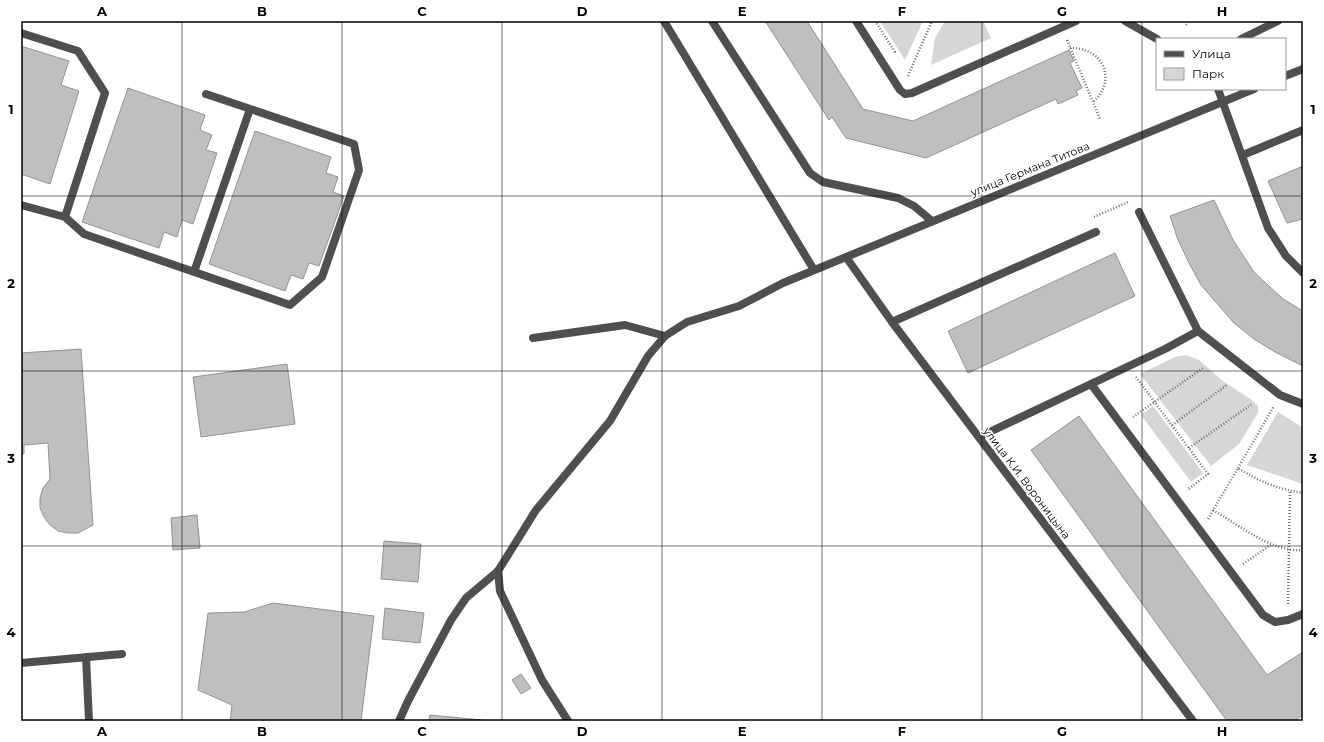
<svg xmlns="http://www.w3.org/2000/svg" width="1324" height="742" viewBox="0 0 1324 742" font-family="Montserrat,sans-serif">
  <style>
    .green { fill: #d6d6d6 }
    .building { fill: #bfbfbf; stroke: #939393 }
    .lines { fill: none; stroke-linecap: round; stroke-linejoin: round }
    .path { stroke: #717171; stroke-width: 2.5; stroke-dasharray: 1 2; stroke-linecap: butt }
    .service { stroke: #4f4f4f; stroke-width: 8 }
    .minor { stroke: #4f4f4f; stroke-width: 8 }
    .grid { fill: none; stroke: #000; stroke-width: 1; stroke-opacity: 0.55 }
    .labels { text-anchor: middle; dominant-baseline: central; stroke-width: 3; stroke-linejoin: round; paint-order: stroke }
    .street-label { font-size: 11px; fill: #000; stroke: #fff }
    .neatline { fill: none; stroke: #000; stroke-width: 1.5 }
    .grid-label { font-size: 13px; text-anchor: middle; font-weight: bold; fill: #000 }
  </style>
  <rect width="100%" height="100%" fill="#fff"/>
  <path class="green" d="M880,21H923L905,60Z
    M945,21H983L991,38L931,65L935,38Z
    M1186,355L1199,360L1223,381L1252,400L1258,406V413L1239,444L1211,466L1140,374L1175,357Z
    M1153,406L1203,473L1191,482L1141,415Z
    M1278,412L1303,428V484L1247,465Z"/>
  <path class="building" d="M765,21H807L863,109L913,121L1069,50L1074,61L1070,63L1082,88L1076,91L1078,95L1058,104L1056,99L926,158L846,138L832,117L829,120Z
    M21,46L69,61L61,85L79,91L50,184L21,174Z
    M128,88L205,115L200,130L212,135L206,150L217,153L193,224L182,220L177,237L164,232L159,248L82,222Z
    M255,131L331,157L326,173L338,177L333,192L344,196L319,266L309,263L303,279L291,275L285,291L209,264Z
    M1303,166V219L1287,223L1268,181Z
    M1214,200L1233,240L1254,272L1283,299L1303,311V366L1275,352L1254,339L1234,323L1201,285L1189,263L1178,240L1170,216Z
    M1115,253L1135,296L968,373L948,331Z
    M81,349L93,525L78,533H68L58,531L50,525L44,517L40,508V498L43,488L50,479L48,443L24,445V454H21V353Z
    M287,364L295,424L201,437L193,377Z
    M1079,416L1267,675L1303,652V715L1294,721H1227L1031,450Z
    M197,515L200,548L173,550L171,518Z
    M384,541L421,544L418,582L381,579Z
    M273,603L374,616L361,721H230L232,705L198,690L208,613L244,612Z
    M385,608L424,613L420,643L382,639Z
    M521,674L531,688L521,694L512,680Z
    M430,715L482,720V721H429Z"/>
  <g class="lines">
    <path class="path" d="M875,21L895,52L894,53
      M1186,25L1189,21
      M1067,40L1100,119
      M1070,48C1103,47 1118,80 1093,102
      M908,76L932,21
      M1094,217L1128,202
      M1136,377L1208,474L1187,490
      M1133,417L1203,368
      M1172,425L1227,385
      M1189,448L1252,404
      M1238,468L1274,406
      M1213,510C1239,525 1273,553 1303,550
      M1208,519L1238,468C1260,482 1278,489 1303,493
      M1243,564L1272,544
      M1288,604L1290,491"/>
    <path class="service" d="M712,21L810,173L823,182L898,198L914,206L932,221
      M856,21L900,90L905,94L912,93L1076,21
      M1125,21L1157,39
      M21,33L78,51L105,93L65,217L21,205
      M1241,39L1278,21
      M1218,89L1268,228L1286,256L1303,273
      M1243,155L1303,130
      M65,217L84,234L290,305L322,277L359,170L354,144L206,94
      M194,272L250,109
      M892,322L1096,232
      M1198,331L1280,395L1303,404
      M533,338L625,325L665,336
      M1091,384L1263,615L1275,622L1288,620L1303,614
      M979,437L1165,349L1198,331L1139,212
      M498,571L500,591L542,680L568,721
      M86,657L89,721
      M21,663L122,654"/>
    <path class="minor" d="M664,21L814,270
      M1285,76L1303,69
      M846,257L892,322L1193,721
      M399,721L408,701L451,620L466,598L498,571L536,510L610,421L648,356L665,336L687,322L739,306L783,283L1254,89"/>
  </g>
  <path class="grid" d="M182,21V721M342,21V721M502,21V721M662,21V721M822,21V721M982,21V721M1142,21V721M21,196H1303M21,371H1303M21,546H1303"/>
  <g class="labels">
    <g class="street-label">
      <text transform="translate(1030 169) rotate(-22)">улица Германа Титова</text>
      <text transform="translate(1027 483) rotate(53)">улица К.И. Вороницына</text>
    </g>
  </g>
  <rect width="1324" height="742" fill="none" stroke="#ffffff" stroke-width="44"/>
  <rect x="1156" y="38" width="130" height="52" fill="#ffffff" stroke="#999999"/>
  <rect x="1164" y="51" width="20" height="6" fill="#4f4f4f" stroke="#999999"/>
  <text x="1192" y="58" font-size="12" fill="#000000">Улица</text>
  <rect x="1164" y="68" width="20" height="12" fill="#d6d6d6" stroke="#999999"/>
  <text x="1192" y="78" font-size="12" fill="#000000">Парк</text>
  <rect x="22" y="22" width="1280" height="698" class="neatline"/>
  <g class="grid-label">
    <text x="102" y="16">A</text>
    <text x="262" y="16">B</text>
    <text x="422" y="16">C</text>
    <text x="582" y="16">D</text>
    <text x="742" y="16">E</text>
    <text x="902" y="16">F</text>
    <text x="1062" y="16">G</text>
    <text x="1222" y="16">H</text>
    <text x="11" y="114">1</text>
    <text x="1313" y="114">1</text>
    <text x="11" y="288">2</text>
    <text x="1313" y="288">2</text>
    <text x="11" y="463">3</text>
    <text x="1313" y="463">3</text>
    <text x="11" y="637">4</text>
    <text x="1313" y="637">4</text>
    <text x="102" y="736">A</text>
    <text x="262" y="736">B</text>
    <text x="422" y="736">C</text>
    <text x="582" y="736">D</text>
    <text x="742" y="736">E</text>
    <text x="902" y="736">F</text>
    <text x="1062" y="736">G</text>
    <text x="1222" y="736">H</text>
  </g>
</svg>
